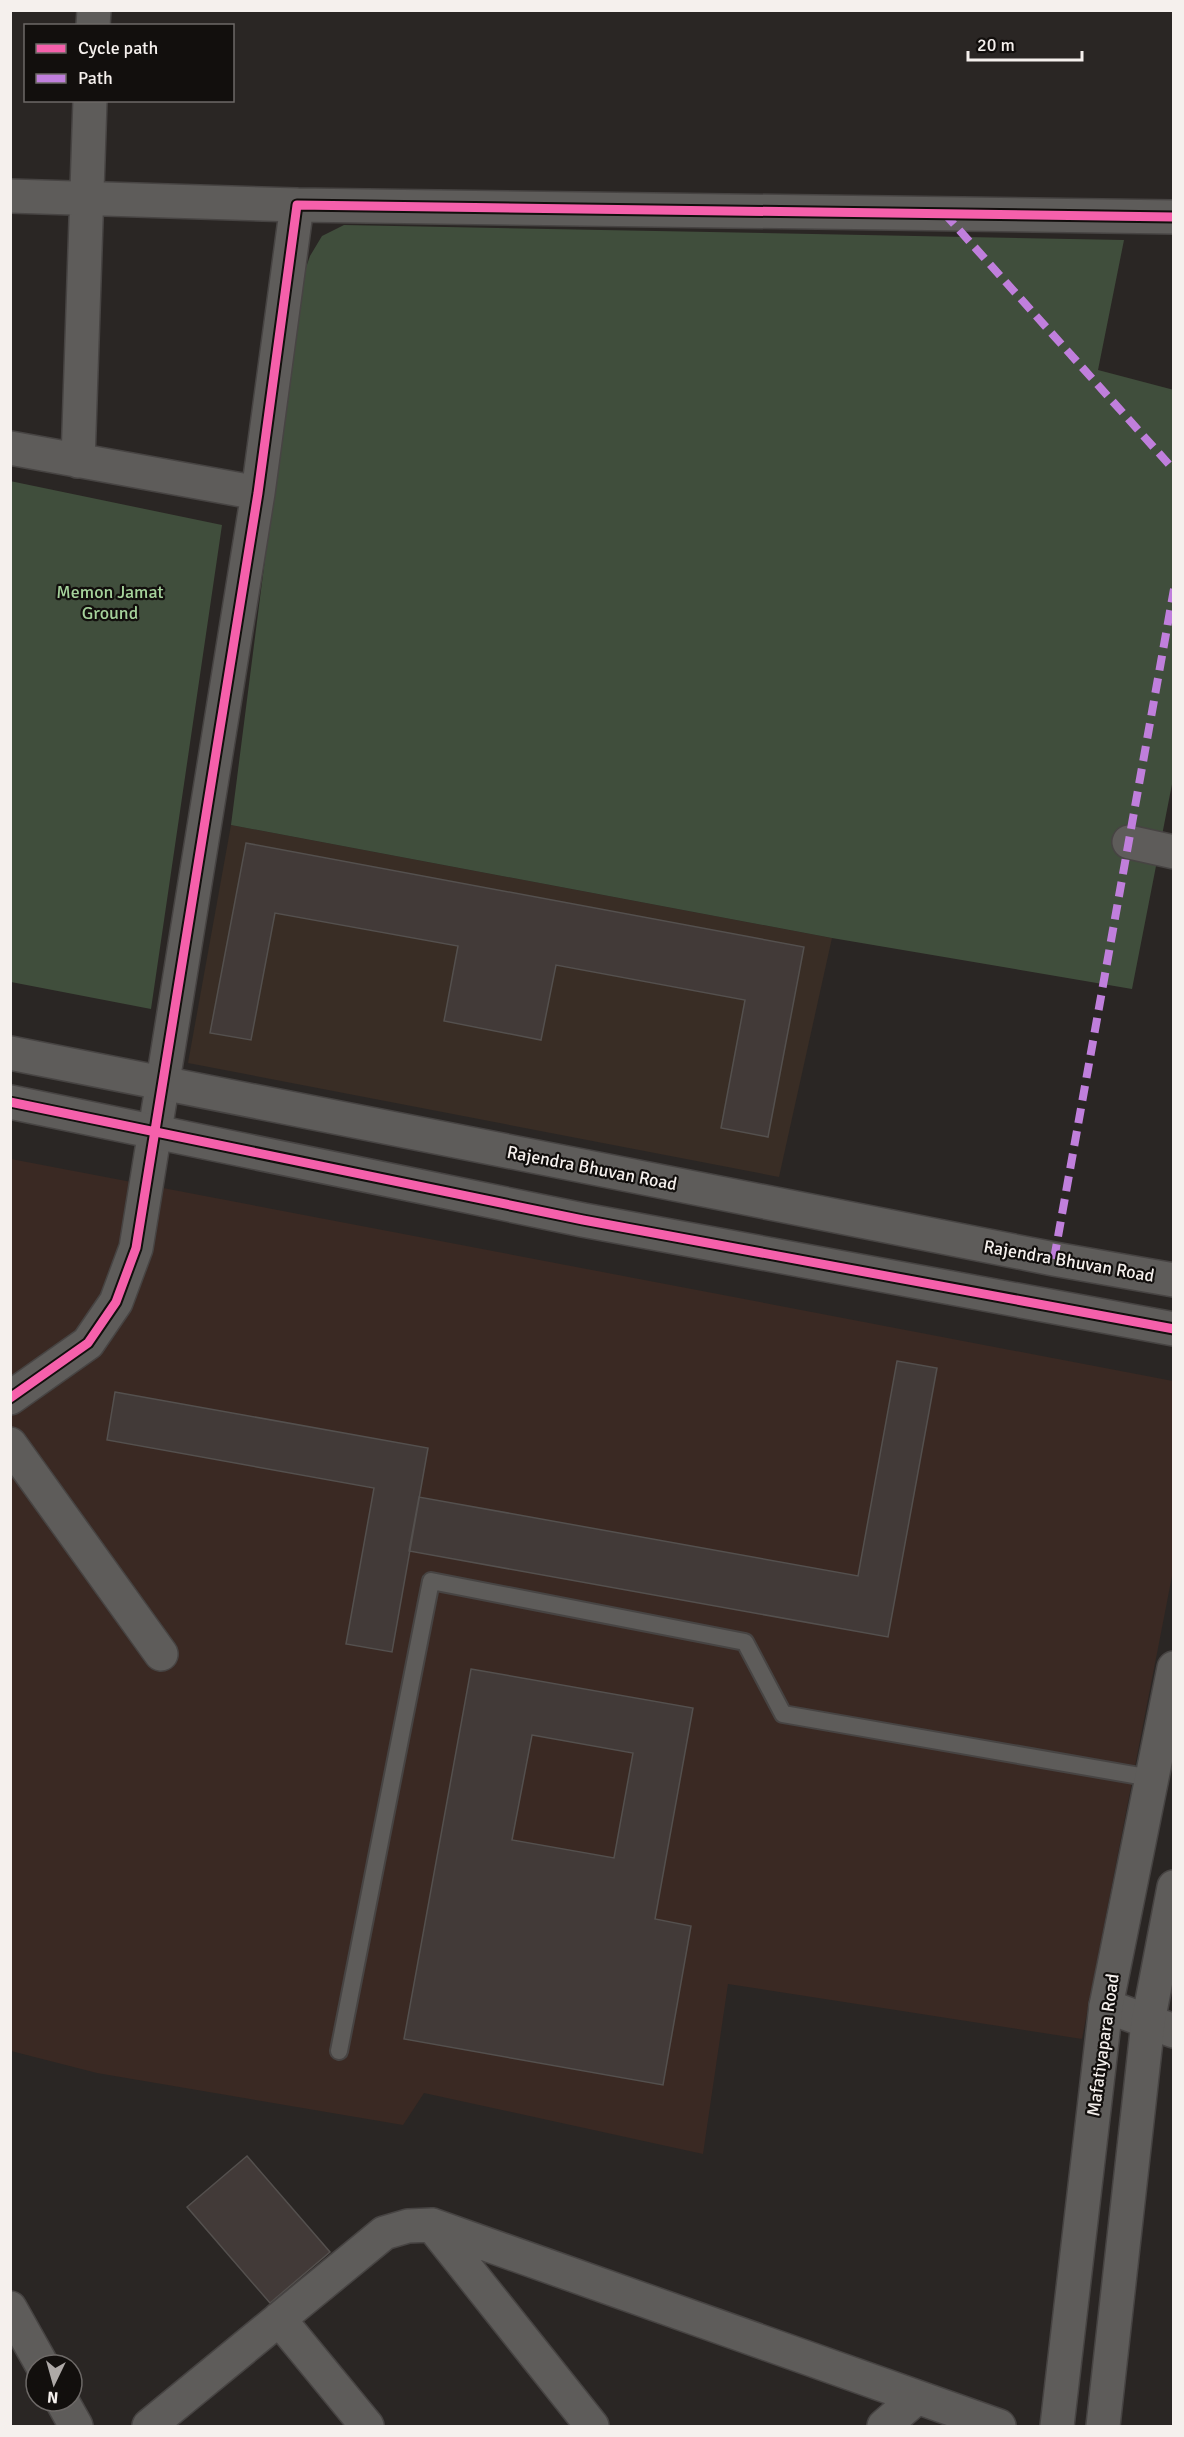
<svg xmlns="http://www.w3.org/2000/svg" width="1184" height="2437" viewBox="0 0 1184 2437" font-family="Signika,sans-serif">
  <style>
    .built { fill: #392d25 }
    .medical { fill: #3a2923 }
    .green { fill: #404e3c }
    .building { fill: #423a38; stroke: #54504e; stroke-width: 1.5; fill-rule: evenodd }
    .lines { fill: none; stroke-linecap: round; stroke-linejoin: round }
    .service-casing { stroke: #474443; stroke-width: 20 }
    .minor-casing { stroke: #474443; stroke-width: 36 }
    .tertiary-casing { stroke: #474443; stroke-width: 36 }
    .service { stroke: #5e5c5a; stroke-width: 16 }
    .minor { stroke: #5e5c5a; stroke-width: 33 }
    .tertiary { stroke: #5e5c5a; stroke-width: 33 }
    .quiet { stroke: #c07fdc; stroke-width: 8; stroke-dasharray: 15 8; stroke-linecap: butt }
    .cycleway-casing { stroke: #120f0d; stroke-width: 13 }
    .cycleway { stroke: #f560ab; stroke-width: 9 }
    .labels { text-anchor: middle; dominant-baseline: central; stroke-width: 4.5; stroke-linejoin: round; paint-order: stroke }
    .park-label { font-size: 18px; fill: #a5d29b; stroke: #120f0d }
    .street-label { font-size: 18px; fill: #f5f0ed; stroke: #120f0d }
  </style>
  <rect width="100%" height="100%" fill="#2a2624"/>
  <path class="built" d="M231,825L832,938L779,1177L188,1063Z"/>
  <path class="medical" d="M11,1159L1173,1381V1571L1082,2039L728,1984L703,2154L424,2093L403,2125L97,2073L11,2051Z"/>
  <path class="green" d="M344,225L1124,240L1098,370L1174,390L1173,779L1132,989L832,938L231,825L300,285L310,256L322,236Z
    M10,481L222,525L151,1009L11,982Z"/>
  <path class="building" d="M246,843L804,947L768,1137L721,1128L745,1000L556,965L541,1040L444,1021L458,946L275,913L251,1040L210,1033Z
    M897,1361L937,1368L888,1637L409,1551L419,1497L858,1576Z
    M115,1392L428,1448L392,1652L346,1644L374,1488L107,1440Z
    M471,1669L693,1708L655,1919L691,1926L663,2085L404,2039ZM532,1735L633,1753L614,1858L512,1840Z
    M247,2156L330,2252L270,2303L187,2207Z"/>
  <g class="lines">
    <g class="service-casing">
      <path id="service" d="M339,2051L431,1581L745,1642L783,1714L1151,1778"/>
    </g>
    <g class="minor-casing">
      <path id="minor" d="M93,26L94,10
        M10,196L297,205
        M10,448L258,493
        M78,461L90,100
        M1129,842L1174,852
        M10,1398L88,1343L116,1302L136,1248L258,493L297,205L1174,217
        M10,1444L161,1654
        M1106,2006L1174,2031
        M432,2225L592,2426
        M10,2308L42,2365
        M279,2319L367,2426
        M62,2401L76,2426
        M149,2426L384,2233L408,2226L432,2225L999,2426
        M884,2426L915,2399"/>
    </g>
    <g class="tertiary-casing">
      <path id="tertiary" d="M10,1053L1054,1259L1174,1280
        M10,1102L583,1220L1174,1329
        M1057,2426L1106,2006L1174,1668
        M1103,2426L1148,2022L1174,1887"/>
    </g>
    <use href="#service" class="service"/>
    <use href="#minor" class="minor"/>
    <use href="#tertiary" class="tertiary"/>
    <path class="quiet" d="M944,213L1174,470
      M1054,1259L1174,589"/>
    <g class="cycleway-casing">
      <path id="cycleway" d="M10,1102L583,1220L1174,1329
        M10,1398L88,1343L116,1302L136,1248L258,493L297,205L1174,217"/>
    </g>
    <use href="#cycleway" class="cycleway"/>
  </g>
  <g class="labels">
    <g class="park-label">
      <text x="110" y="592">Memon Jamat<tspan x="110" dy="21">Ground</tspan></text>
    </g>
    <g class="street-label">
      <text transform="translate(592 1168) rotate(11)">Rajendra Bhuvan Road</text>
      <text transform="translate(1069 1261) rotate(10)">Rajendra Bhuvan Road</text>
      <text transform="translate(1103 2045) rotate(-82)">Mafatiyapara Road</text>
    </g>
  </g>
  <rect width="1184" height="2437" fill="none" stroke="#f5f0ed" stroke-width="24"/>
  <rect x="24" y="24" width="210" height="78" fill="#120f0d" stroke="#6d6967" stroke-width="1.5"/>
  <rect x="36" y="44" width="30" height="9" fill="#f560ab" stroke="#6d6967" stroke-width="1.5"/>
  <text x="78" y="54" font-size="18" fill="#f5f0ed">Cycle path</text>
  <rect x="36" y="74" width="30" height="9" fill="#c07fdc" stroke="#6d6967" stroke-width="1.5"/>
  <text x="78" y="84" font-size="18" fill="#f5f0ed">Path</text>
  <g transform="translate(54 2383) rotate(185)"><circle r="28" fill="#120f0d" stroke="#6d6967" stroke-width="1.5"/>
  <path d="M0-4.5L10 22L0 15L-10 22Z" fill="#aea9a7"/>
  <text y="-9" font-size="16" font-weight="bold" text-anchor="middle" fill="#f5f0ed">N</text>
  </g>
  <path d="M968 51v9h114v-9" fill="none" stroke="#f5f0ed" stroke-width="3"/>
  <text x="977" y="51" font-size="18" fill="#f5f0ed" stroke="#120f0d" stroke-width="4.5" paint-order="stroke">20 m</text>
</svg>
